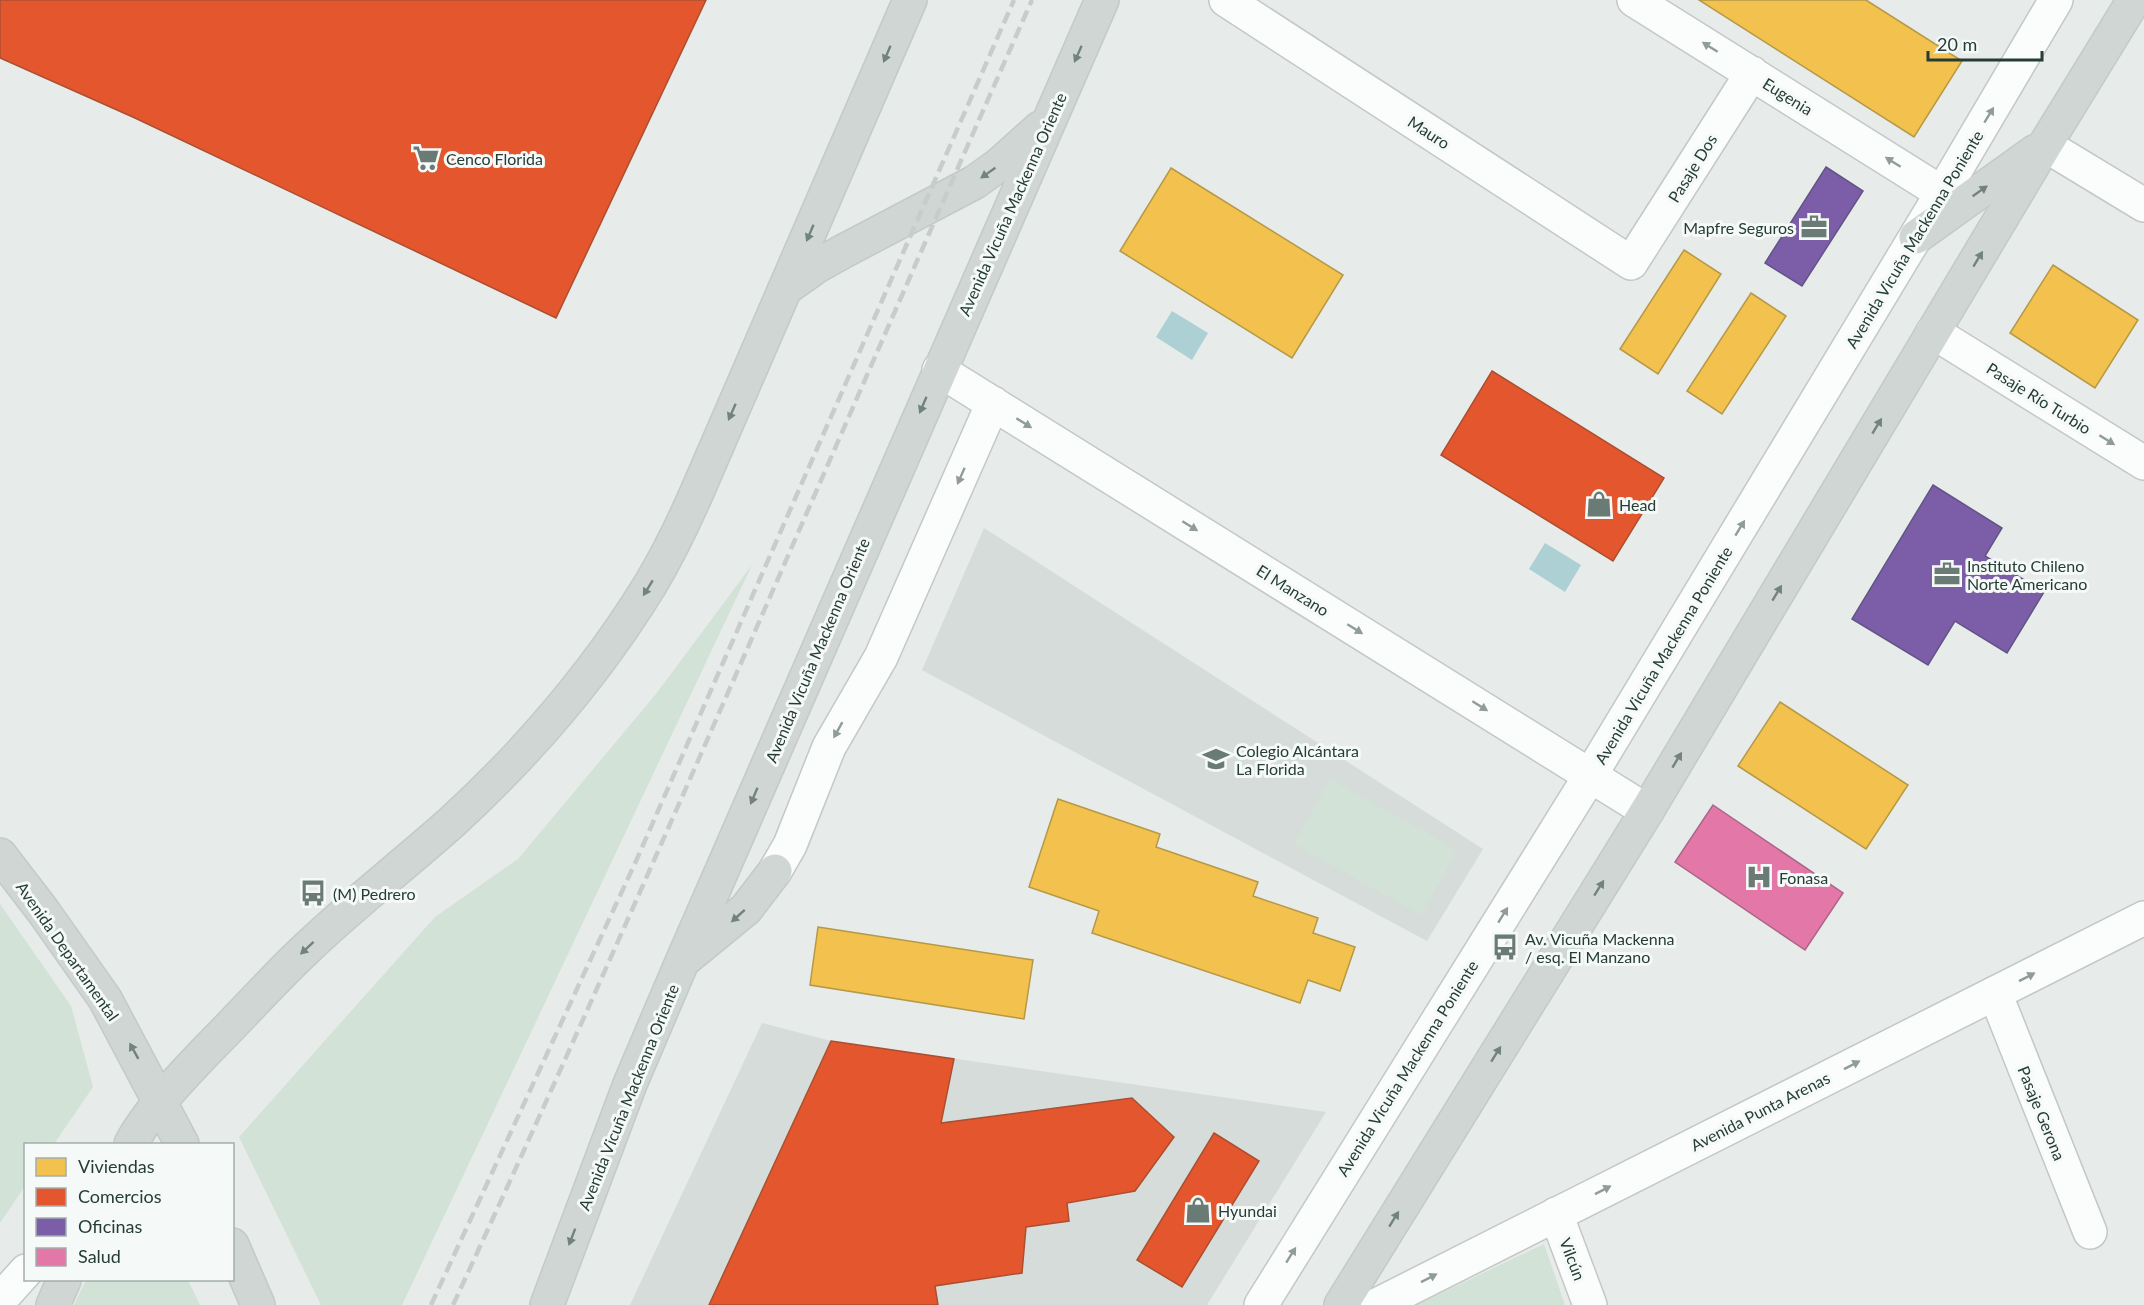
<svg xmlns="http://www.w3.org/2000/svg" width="2144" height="1305" viewBox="0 0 2144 1305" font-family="Lato,sans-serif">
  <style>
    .built { fill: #d5dcd9 }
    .green { fill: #d2e2d6 }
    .water { fill: #acd0d4 }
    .homes { fill: #f2c14e; stroke: #b59947; stroke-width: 1.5 }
    .shops { fill: #e4572e; stroke: #ab4f30; stroke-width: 1.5 }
    .offices { fill: #7b5ea7; stroke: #625485; stroke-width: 1.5 }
    .health { fill: #e377a8; stroke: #aa6686; stroke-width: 1.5 }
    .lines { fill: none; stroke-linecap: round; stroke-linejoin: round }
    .minor-casing { stroke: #c4c8c6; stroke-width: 36 }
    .tertiary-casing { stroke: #c4c8c6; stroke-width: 36 }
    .secondary-casing { stroke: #c2c8c6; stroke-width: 36 }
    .primary-casing { stroke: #c3cac7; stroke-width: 36 }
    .minor { stroke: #fbfcfc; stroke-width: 33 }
    .tertiary { stroke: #fbfcfc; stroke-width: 33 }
    .secondary { stroke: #fbfcfc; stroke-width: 33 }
    .primary { stroke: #cfd6d4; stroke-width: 33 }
    .rail { stroke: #c8ccca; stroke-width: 4.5; stroke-dasharray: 12 6; stroke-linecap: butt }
    .oneway { fill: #909c99 }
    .oneway2 { fill: #72827d }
    .labels { text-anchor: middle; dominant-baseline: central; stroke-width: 6; stroke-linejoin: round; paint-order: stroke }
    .street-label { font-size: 16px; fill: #263d36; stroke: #f5f9f7 }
    .poi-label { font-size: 16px; fill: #263d36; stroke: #f5f9f7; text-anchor: start }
  </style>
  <rect width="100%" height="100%" fill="#e7ebe9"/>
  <path class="built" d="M984,528L1483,849L1427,941L922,670Z
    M762,1023L831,1041L1326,1112L1207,1305H630Z"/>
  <path class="green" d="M752,565L402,1305H321L239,1137L435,917L518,859L656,694Z
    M1330,779L1457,850L1421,915L1294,844Z
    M0,904L71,1006L93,1087L54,1144H26L25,1186L0,1223Z
    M1544,1244L1565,1305H1416Z
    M86,1280H188L200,1305H74Z"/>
  <path class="water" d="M1172,311L1208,333L1192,360L1156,337Z
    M1545,543L1581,565L1565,592L1529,569Z"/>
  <path class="homes" d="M1699,0H1866L1962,61L1914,137Z
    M1171,168L1343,275L1292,358L1120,251Z
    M1684,250L1721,274L1658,374L1620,349Z
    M2053,265L2138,320L2095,388L2010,333Z
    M1751,293L1786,316L1722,414L1687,391Z
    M1780,702L1908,785L1866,849L1738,766Z
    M1058,799L1160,834L1156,847L1258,882L1253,896L1318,918L1313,933L1355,947L1340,991L1308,980L1300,1003L1092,933L1099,911L1029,887Z
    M818,927L1033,960L1024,1019L810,985Z"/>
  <path class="shops" d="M0,0H706L556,318L135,118L0,58Z
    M1492,371L1664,478L1613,561L1441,455Z
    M831,1041L954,1059L941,1123L1132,1098L1174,1137L1135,1191L1067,1203L1069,1221L1026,1227L1022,1273L935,1286L938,1305H709Z
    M1214,1133L1259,1161L1182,1287L1137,1260Z"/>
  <path class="offices" d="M1826,167L1863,191L1802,286L1765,263Z
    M1933,485L2002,528L1985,556L2044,592L2007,653L1955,621L1928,665L1852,619Z"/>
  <path class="health" d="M1713,805L1843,893L1805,950L1675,862Z"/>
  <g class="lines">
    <g class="minor-casing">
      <path id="minor" d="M1226,0L1631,263L1752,73
        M1634,0L1942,193
        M2045,145L2144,205
        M1933,332L2144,463
        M939,370L1647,811
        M775,871L790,845L829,747L881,657L993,403
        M1995,993L2090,1232
        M1556,1214L1590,1305"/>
    </g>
    <g class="tertiary-casing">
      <path id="tertiary" d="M1261,1305L1590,776L1942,193L2056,0"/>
    </g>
    <g class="secondary-casing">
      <path id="secondary" d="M0,1300L26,1271
        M1377,1305L2144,918"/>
    </g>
    <g class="primary-casing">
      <path id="primary" d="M1916,237L2036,151
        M786,288L817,266L842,252L975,182L1000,164L1040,128
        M0,855L43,911L105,999L182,1144
        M685,959L746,909L775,871
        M131,1144C147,1112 188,1070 214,1043C245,1012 274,979 306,949C353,904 405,864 453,821C529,751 596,673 650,585C668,555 683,524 697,492L910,0
        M232,1245L258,1305
        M53,1305L64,1280
        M547,1305L630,1084L682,962L1102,0
        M1341,1305L1647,811L2045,145L2134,0"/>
    </g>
    <use href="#minor" class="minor"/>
    <use href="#tertiary" class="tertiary"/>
    <use href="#secondary" class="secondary"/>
    <use href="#primary" class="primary"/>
    <path class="rail" d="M431,1305L636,861L1014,0
      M453,1305C653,873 839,435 1032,0"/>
  </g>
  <defs><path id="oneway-solid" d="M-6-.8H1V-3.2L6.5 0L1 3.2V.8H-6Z" transform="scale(1.5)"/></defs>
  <g class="oneway">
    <use href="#oneway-solid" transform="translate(1710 47) rotate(-148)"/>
    <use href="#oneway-solid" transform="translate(1989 115) rotate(-59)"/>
    <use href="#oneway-solid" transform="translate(1893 162) rotate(-148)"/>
    <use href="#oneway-solid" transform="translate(1024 423) rotate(32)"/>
    <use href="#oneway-solid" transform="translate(2107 440) rotate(32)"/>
    <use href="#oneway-solid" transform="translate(961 476) rotate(114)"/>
    <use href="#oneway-solid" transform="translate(1190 526) rotate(32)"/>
    <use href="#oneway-solid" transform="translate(1740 528) rotate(-59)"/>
    <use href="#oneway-solid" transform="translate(1355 629) rotate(32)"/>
    <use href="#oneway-solid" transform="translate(1480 706) rotate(32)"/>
    <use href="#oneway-solid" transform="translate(838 730) rotate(119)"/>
    <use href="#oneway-solid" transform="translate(1503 915) rotate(-58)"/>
    <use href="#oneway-solid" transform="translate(2027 977) rotate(-27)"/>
    <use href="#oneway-solid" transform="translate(1852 1065) rotate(-27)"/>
    <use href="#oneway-solid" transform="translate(1603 1190) rotate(-27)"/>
    <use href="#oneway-solid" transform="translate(1291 1255) rotate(-58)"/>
    <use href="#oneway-solid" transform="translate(1429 1278) rotate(-27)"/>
  </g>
  <g class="oneway2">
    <use href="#oneway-solid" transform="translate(887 54) rotate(113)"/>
    <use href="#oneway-solid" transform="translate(1078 54) rotate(114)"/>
    <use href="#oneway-solid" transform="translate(988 173) rotate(145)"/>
    <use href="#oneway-solid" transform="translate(1980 191) rotate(-35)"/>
    <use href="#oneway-solid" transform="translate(810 233) rotate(113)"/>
    <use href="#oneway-solid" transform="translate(1978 259) rotate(-59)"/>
    <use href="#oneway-solid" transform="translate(923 405) rotate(113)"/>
    <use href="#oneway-solid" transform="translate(732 412) rotate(114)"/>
    <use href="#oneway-solid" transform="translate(1877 426) rotate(-59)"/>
    <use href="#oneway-solid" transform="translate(648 588) rotate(122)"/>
    <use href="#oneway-solid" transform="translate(1777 593) rotate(-59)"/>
    <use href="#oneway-solid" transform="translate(1677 760) rotate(-59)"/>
    <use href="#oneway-solid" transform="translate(754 796) rotate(113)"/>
    <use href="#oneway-solid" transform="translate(1599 888) rotate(-58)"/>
    <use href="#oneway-solid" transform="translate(738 916) rotate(138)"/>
    <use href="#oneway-solid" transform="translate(307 948) rotate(137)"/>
    <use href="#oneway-solid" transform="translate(134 1051) rotate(-119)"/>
    <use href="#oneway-solid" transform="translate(1496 1054) rotate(-58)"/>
    <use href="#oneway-solid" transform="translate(1394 1219) rotate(-58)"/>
    <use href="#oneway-solid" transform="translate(572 1237) rotate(111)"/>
  </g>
  <defs>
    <g id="supermarket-bare" transform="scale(2.07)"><path d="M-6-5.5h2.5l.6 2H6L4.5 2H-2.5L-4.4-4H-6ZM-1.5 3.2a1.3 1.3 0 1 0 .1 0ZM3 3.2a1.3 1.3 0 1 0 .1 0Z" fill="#6a7a75" stroke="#f5f9f7" stroke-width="2.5" paint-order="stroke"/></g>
    <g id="office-bare" transform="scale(2.07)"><path d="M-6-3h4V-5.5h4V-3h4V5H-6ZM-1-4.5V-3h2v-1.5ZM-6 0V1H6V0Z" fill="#6a7a75" stroke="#f5f9f7" stroke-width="2.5" paint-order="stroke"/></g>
    <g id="shop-bare" transform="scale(2.07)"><path d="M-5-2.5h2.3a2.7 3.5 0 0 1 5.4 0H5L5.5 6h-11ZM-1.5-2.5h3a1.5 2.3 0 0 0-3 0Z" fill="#6a7a75" stroke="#f5f9f7" stroke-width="2.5" paint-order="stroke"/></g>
    <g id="school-bare" transform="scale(2.07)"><path d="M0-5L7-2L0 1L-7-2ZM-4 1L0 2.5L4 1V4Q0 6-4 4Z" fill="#6a7a75" stroke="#f5f9f7" stroke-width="2.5" paint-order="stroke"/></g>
    <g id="hospital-bare" transform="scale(2.07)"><path d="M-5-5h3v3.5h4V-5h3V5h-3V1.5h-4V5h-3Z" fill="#6a7a75" stroke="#f5f9f7" stroke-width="2.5" paint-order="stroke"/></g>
    <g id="bus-bare" transform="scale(2.07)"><path d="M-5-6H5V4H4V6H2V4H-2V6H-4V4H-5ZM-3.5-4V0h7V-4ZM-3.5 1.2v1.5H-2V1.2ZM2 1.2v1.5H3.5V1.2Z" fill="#6a7a75" stroke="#f5f9f7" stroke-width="2.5" paint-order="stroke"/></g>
  </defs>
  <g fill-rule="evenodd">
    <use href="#supermarket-bare" x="426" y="158"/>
    <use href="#office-bare" x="1814" y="227"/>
    <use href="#shop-bare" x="1599" y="504"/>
    <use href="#office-bare" x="1947" y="574"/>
    <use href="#school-bare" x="1216" y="759"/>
    <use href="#hospital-bare" x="1759" y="877"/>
    <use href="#bus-bare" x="313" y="893"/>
    <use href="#bus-bare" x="1505" y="947"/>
    <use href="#shop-bare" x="1198" y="1210"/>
  </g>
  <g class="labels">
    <g class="street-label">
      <text transform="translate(1788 96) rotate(32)">Eugenia</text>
      <text transform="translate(1429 132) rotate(33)">Mauro</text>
      <text transform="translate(1692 168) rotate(-58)">Pasaje Dos</text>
      <text transform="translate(1012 204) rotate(-66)">Avenida Vicuña Mackenna Oriente</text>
      <text transform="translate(1914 239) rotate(-59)">Avenida Vicuña Mackenna Poniente</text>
      <text transform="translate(2039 398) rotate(32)">Pasaje Río Turbio</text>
      <text transform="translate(1293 590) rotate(32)">El Manzano</text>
      <text transform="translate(817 650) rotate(-67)">Avenida Vicuña Mackenna Oriente</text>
      <text transform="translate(1663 655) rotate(-59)">Avenida Vicuña Mackenna Poniente</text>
      <text transform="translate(68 951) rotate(55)">Avenida Departamental</text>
      <text transform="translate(1407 1068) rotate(-58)">Avenida Vicuña Mackenna Poniente</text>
      <text transform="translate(628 1097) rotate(-68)">Avenida Vicuña Mackenna Oriente</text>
      <text transform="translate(1760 1111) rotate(-27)">Avenida Punta Arenas</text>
      <text transform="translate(2042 1113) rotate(68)">Pasaje Gerona</text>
      <text transform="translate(1573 1259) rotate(69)">Vilcún</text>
    </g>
    <g class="poi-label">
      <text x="446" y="158">Cenco Florida</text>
      <text x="1794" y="227" text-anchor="end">Mapfre Seguros</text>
      <text x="1619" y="504">Head</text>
      <text x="1967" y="565">Instituto Chileno<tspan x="1967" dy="18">Norte Americano</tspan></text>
      <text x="1236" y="750">Colegio Alcántara<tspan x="1236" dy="18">La Florida</tspan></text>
      <text x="1779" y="877">Fonasa</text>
      <text x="333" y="893">(M) Pedrero</text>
      <text x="1525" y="938">Av. Vicuña Mackenna<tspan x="1525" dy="18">/ esq. El Manzano</tspan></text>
      <text x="1218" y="1210">Hyundai</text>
    </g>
  </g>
  <rect x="24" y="1143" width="210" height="138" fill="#f5f9f7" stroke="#a2aeaa" stroke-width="1.5"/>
  <rect x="36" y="1158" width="30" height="18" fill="#f2c14e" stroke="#a2aeaa" stroke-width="1.5"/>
  <text x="78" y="1173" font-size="18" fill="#263d36">Viviendas</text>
  <rect x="36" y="1188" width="30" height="18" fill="#e4572e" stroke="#a2aeaa" stroke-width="1.5"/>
  <text x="78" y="1203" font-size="18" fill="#263d36">Comercios</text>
  <rect x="36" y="1218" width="30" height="18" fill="#7b5ea7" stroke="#a2aeaa" stroke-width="1.5"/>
  <text x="78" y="1233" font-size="18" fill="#263d36">Oficinas</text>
  <rect x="36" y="1248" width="30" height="18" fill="#e377a8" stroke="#a2aeaa" stroke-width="1.5"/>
  <text x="78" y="1263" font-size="18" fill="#263d36">Salud</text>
  <path d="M1928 51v9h114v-9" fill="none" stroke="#263d36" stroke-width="3"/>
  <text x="1937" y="51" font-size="18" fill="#263d36" stroke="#f5f9f7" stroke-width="4.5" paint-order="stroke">20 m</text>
</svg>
